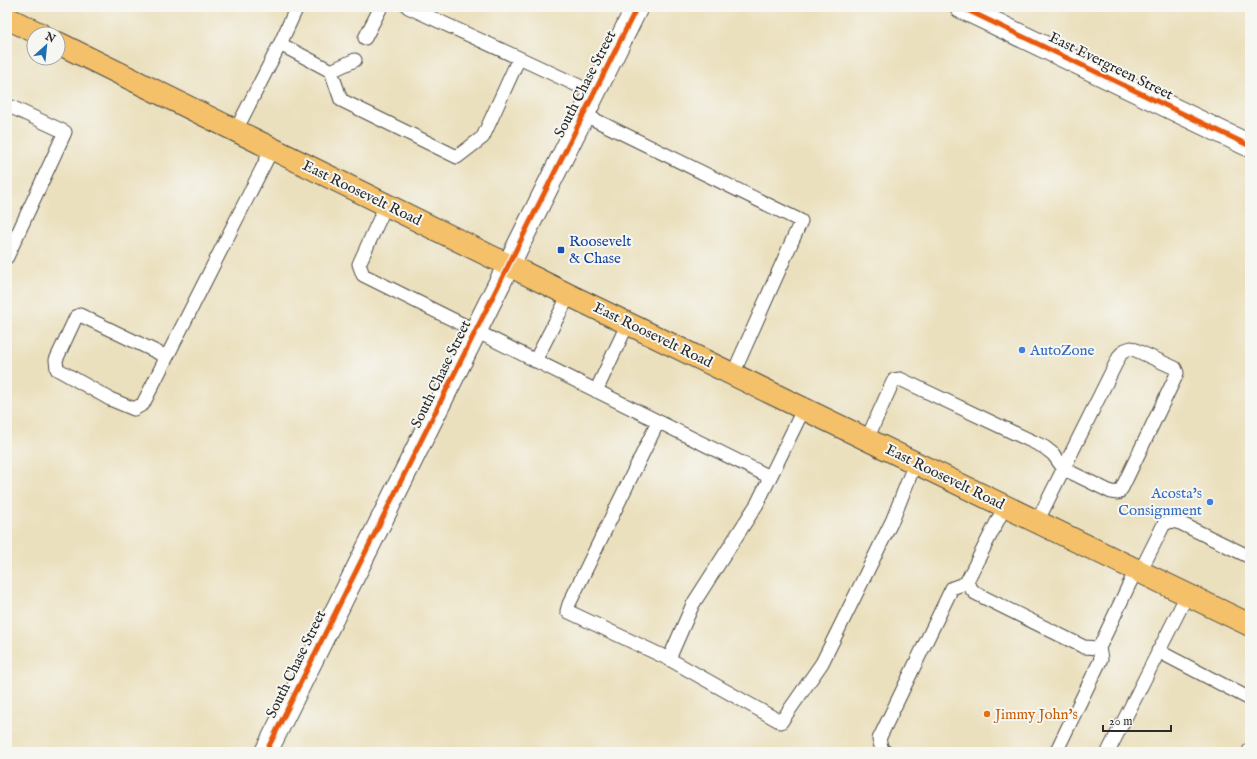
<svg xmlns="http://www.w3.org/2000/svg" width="1257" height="759" viewBox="0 0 1257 759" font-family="'IM FELL English',serif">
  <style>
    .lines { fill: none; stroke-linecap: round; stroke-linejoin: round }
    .service-casing { stroke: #484641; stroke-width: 15 }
    .minor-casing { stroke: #484641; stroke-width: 24 }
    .primary-casing { stroke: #484641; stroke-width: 24 }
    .service { stroke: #fff; stroke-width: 13 }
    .minor { stroke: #fff; stroke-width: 22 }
    .primary { stroke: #f4c16a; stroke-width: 22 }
    .cycleway-casing { stroke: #f6f6f2; stroke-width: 8 }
    .cycleway { stroke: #e8590c; stroke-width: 5 }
    .transit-dot { fill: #1a4fb4; stroke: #f6f6f2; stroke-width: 1.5 }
    .shop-dot { fill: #3f7fe0; stroke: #f6f6f2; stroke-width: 1.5 }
    .food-dot { fill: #e8710a; stroke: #f6f6f2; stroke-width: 1.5 }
    .labels { text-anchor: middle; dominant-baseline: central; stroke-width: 4; stroke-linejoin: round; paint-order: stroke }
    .street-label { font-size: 15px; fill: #2b2b2b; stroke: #f6f6f2 }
    .transit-label { font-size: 15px; fill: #164399; stroke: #f6f6f2; text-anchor: start }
    .shop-label { font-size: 15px; fill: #366cbe; stroke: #f6f6f2; text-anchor: start }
    .food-label { font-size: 15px; fill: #c56008; stroke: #f6f6f2; text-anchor: start }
  </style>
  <rect width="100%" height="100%" fill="#f6f6f2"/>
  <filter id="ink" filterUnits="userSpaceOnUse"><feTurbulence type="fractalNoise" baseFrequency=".025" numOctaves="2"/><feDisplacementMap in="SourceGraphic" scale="8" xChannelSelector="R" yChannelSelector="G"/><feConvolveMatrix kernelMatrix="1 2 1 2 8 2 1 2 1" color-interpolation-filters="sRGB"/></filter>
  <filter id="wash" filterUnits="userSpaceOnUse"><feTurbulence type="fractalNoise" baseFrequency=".012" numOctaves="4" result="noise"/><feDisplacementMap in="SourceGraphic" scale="16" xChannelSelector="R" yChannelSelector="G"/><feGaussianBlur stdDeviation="0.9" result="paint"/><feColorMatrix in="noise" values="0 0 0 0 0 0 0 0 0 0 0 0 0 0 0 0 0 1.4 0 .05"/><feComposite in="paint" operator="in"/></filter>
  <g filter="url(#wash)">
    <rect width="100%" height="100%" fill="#ebe0bd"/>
  </g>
  <g filter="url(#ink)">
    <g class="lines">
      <g class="service-casing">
        <path id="service" d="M408,7L519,58
          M365,38L381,7
          M280,44L297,7
          M331,71L355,60
          M7,105L65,132L7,257
          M583,114L801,221L733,374
          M236,130L280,44L331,71L341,100L457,157L483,137L519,58L594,93
          M386,205L359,264L363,275L770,477
          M167,357L80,315L76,317L56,360L57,369L110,399L134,409L143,404L272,149
          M535,361L569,295
          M596,391L628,323
          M804,408L757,504L693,604L669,659L781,722L822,663L893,519L915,463
          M658,422L569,604L567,611L669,659
          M867,439L891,386L894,380L900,379L1044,447L1053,454L1064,469L1111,492L1118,493L1122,488L1175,378L1177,373L1175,368L1131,348L1125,350L1120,355L1037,522
          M1140,572L1164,524L1172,521L1180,523L1250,557
          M966,583L975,593L1084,647L1099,648L1136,570
          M1158,651L1250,699
          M886,752L882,750L879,739L952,588L966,583L1005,506
          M1056,752L1101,659L1099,648
          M1108,752L1187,595
          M1249,752L1250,749"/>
      </g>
      <g class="minor-casing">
        <path id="minor" d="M961,7L1250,146
          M266,752L637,7"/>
      </g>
      <g class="primary-casing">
        <path id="primary" d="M7,18L40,34
          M58,43L569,295L1250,625"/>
      </g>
      <use href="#service" class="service"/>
      <use href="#minor" class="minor"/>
      <use href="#primary" class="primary"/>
      <g class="cycleway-casing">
        <path id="cycleway" d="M961,7L1250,146
          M266,752L637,7"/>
      </g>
      <use href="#cycleway" class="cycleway"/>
    </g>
  </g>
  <rect class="transit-dot" x="557" y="246" width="8" height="8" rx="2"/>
  <g class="shop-dot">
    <circle cx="1022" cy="350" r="4"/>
    <circle cx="1210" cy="502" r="4"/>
  </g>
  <circle class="food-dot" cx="987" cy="714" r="4"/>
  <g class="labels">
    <g class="street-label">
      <text transform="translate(1111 66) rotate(26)">East Evergreen Street</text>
      <text transform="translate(585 84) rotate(-63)">South Chase Street</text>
      <text transform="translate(362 193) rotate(26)">East Roosevelt Road</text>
      <text transform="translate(653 335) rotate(26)">East Roosevelt Road</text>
      <text transform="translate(441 374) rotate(-64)">South Chase Street</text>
      <text transform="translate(945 477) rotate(26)">East Roosevelt Road</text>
      <text transform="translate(296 664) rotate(-64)">South Chase Street</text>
    </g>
    <g class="transit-label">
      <text x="569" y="241">Roosevelt<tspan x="569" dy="17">&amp; Chase</tspan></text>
    </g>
    <g class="shop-label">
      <text x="1030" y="350">AutoZone</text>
      <text x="1202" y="493" text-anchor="end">Acosta's<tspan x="1202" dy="17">Consignment</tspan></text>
    </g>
    <g class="food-label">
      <text x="995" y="714">Jimmy John's</text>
    </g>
  </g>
  <rect width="1257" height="759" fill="none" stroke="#f6f6f2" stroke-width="24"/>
  <g transform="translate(46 46) rotate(27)"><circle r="19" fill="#f6f6f2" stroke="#a5a5a2"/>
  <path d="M0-3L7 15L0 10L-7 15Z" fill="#1f6fb2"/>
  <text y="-6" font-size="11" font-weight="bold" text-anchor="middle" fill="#2b2b2b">N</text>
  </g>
  <path d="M1103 725v6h68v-6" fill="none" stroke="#2b2b2b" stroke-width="2"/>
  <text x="1109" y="725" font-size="12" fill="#2b2b2b" stroke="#f6f6f2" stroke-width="3" paint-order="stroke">20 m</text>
</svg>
